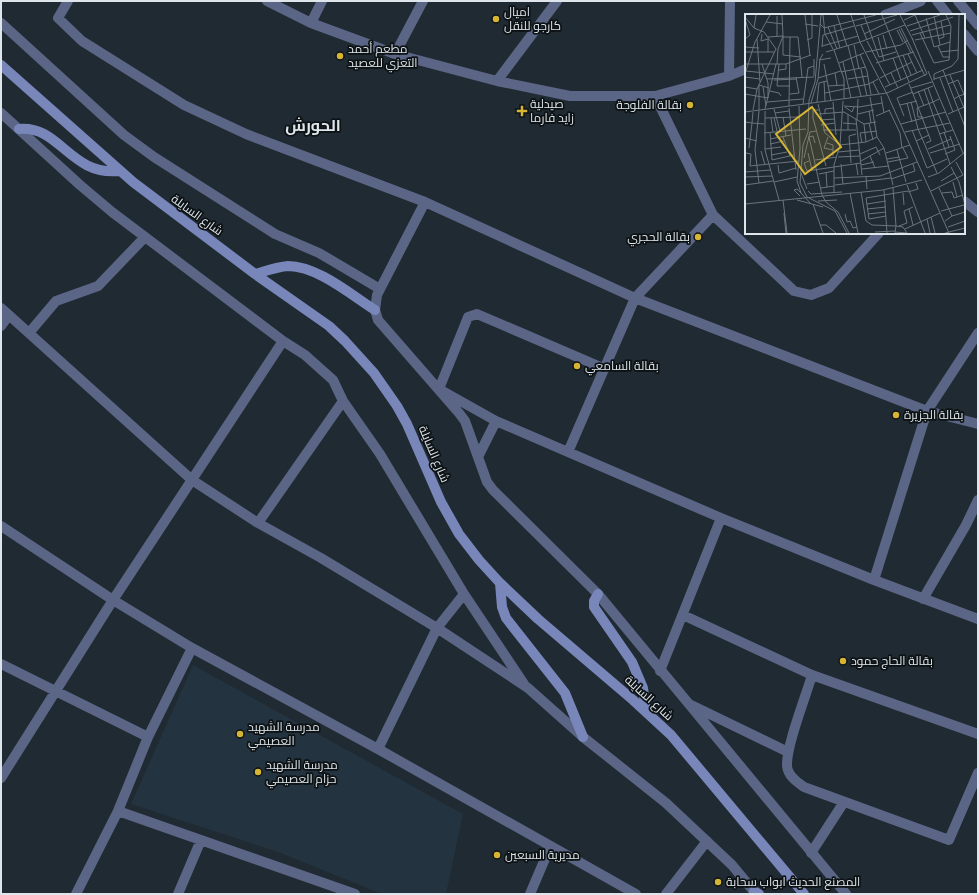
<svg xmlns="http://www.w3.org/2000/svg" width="979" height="895" viewBox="0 0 979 895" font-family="'Archivo Narrow',Cairo,sans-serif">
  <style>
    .built { fill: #23333f }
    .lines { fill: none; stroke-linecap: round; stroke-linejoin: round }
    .minor { stroke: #5b6585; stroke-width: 10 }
    .secondary { stroke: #7886ba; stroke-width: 10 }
    .poi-dot { fill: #d6b534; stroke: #0d1215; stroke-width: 1.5 }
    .labels { text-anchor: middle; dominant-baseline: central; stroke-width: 3.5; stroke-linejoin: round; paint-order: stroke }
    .poi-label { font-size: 12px; fill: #dfe6eb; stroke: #0d1215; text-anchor: start }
    .street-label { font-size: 12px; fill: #dfe6eb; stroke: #0d1215 }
    .district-label { font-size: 16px; font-weight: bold; fill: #dfe6eb; stroke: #0d1215 }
    .inset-road { fill: none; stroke: #6c757c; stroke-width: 1 }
    .view { fill: #d6b534; fill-opacity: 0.15; stroke: #d6b534; stroke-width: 2 }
    .inset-edge { fill: none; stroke: #dfe6eb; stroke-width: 2 }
  </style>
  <rect width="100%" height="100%" fill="#202a32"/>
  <path class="built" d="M193,665L463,814L446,894H382L278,852L131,804Z"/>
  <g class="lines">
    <path class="minor" d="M68,1L58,18L82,41L184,105L246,134L425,202L635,298L927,411L978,424
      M267,1L311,23L395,54L497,81L570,96H655L729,76L746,69
      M937,1L948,15
      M958,1L978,25
      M885,15L921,1
      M1,23L124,135L154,157L275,234L319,253L380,289
      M311,23L322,1
      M964,34L978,51
      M395,54L423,1
      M729,76L730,1
      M497,81L557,1
      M655,96L713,215L794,291L811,295L829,288L879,233
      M1,113L80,185L112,212L283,341L305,355L333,380L343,401L380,454L464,594L524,684
      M964,201L978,212
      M425,202L377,295L375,310L378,320L459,413L465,421L487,482L493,490L598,594L846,894
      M1,308L192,480L258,523L321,558L437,628L528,688L583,737L666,803L732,865L756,894
      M1,326L9,315
      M29,333L56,301L98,286L145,237
      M603,368L477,314L468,317L439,389L496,421L721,518L874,580L978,619
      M568,452L635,298L713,215
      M478,457L496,421
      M258,523L343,401
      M1,526L113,600L192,648L378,749L636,894
      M874,580L927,411L978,333
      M923,599L966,525L978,500
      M683,615L812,675L978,734
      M1,664L148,737
      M660,671L721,518
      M812,675C806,696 786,746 787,766C788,776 797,782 804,787L949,840L978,773
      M689,704L788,752
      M378,749L437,628L464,594
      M1,778L113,600L283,341
      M118,811L355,894
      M811,853L844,802
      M76,894L118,811L148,737L192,648
      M178,894L201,840
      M530,894L550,847
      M666,894L707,841"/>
    <path class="secondary" d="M1,65L133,182L255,274L329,326L345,341L374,373L397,406L407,424L441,502L459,534L479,560L500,583L538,619L633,700L671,735L804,894
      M19,129C60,125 70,176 119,171
      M255,274C266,271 276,267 288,266C317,266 350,294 375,310
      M500,583L502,607L506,618L565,693L583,737
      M598,594L594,601V607L632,662L643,688L646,712
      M754,891L759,894"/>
  </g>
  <g class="poi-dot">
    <circle cx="496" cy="19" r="4"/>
    <circle cx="340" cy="56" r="4"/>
    <circle cx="690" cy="105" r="4"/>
    <path d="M520 105h4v4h4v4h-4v4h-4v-4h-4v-4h4z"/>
    <circle cx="698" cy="237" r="4"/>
    <circle cx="577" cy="366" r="4"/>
    <circle cx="896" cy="415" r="4"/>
    <circle cx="843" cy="661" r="4"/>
    <circle cx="240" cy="734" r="4"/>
    <circle cx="258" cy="772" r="4"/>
    <circle cx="497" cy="855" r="4"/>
    <circle cx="718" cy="882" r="4"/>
  </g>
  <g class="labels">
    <g class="poi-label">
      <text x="504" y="12">اميال<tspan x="504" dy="14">كارجو للنقل</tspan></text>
      <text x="348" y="49">مطعم أحمد<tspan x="348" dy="14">التعزي للعصيد</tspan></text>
      <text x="530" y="104">صيدلية<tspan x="530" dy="14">زايد فارما</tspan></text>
      <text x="682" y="105" text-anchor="end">بقالة الفلوجة</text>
      <text x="690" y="237" text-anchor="end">بقالة الحجري</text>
      <text x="585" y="366">بقالة السامعي</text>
      <text x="904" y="415">بقالة الجزيرة</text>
      <text x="851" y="661">بقالة الحاج حمود</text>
      <text x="248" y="727">مدرسة الشهيد<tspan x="248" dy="14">العصيمي</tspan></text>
      <text x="266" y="765">مدرسة الشهيد<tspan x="266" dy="14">حزام العصيمي</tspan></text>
      <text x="505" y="855">مديرية السبعين</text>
      <text x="726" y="882">المصنع الحديث ابواب سحابة</text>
    </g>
    <g class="street-label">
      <text transform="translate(197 215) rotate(36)">شارع السايلة</text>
      <text transform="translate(434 454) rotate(67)">شارع السايلة</text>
      <text transform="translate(649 698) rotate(42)">شارع السايلة</text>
    </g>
    <g class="district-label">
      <text x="313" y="125">الحورش</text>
    </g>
  </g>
  <g transform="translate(745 14)">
    <rect width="220" height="220" fill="#202a32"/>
    <path class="inset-road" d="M60,1L65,42M76,1L70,68L64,86L63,118L58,131L55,169L62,183L90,197L102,219M78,1L80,20L88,35M92,1L102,32M106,1L115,28L143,82L204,219M119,1L134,43L151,38M137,1L164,68M155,1L168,26M170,1L180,24M189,2L195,31M0,3L9,14L19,18L31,35M181,4L189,33L205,28M0,5L5,21L0,25M159,6L170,1M21,8L38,10M60,10L73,12M75,10L79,14L131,1M116,11L122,26M89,12L95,34M111,12L152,1M162,12L195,1M83,13L92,35M9,14L11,1M156,14L180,62M154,15L166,39M152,16L158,28M165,17L208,3M175,19L189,49L204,46L206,12L201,1M17,20L16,27L23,25M119,20L150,5M138,21L142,35M167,21L205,11M32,22V2M23,23L38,22V41M38,23H53L57,63M133,23L139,47M12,25L15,68M194,25L199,23L196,7M62,26L67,24V1M170,26L206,19M122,27L145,71M109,31L114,55M77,32L113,22M103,32L116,82M193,32L198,43H205M0,33L14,34M77,33L78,21L109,12M89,36L99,65V85M0,38H29M23,38V25M81,38L115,28L160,11M121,38L156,31L163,26M195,38L214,36M115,40L122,57L126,81M163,40L172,59M38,41L56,43M158,41L166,61M148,44L156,66M74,46L86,44M98,48L106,84M94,49L119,39M131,49L169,38M0,50H41L66,41M32,50L33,35L38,22L37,1M34,50L32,72H45M79,50L86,87M116,55L122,82M34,56L41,55V50M198,56L220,113M1,57L29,60M183,57L218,139M96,58L121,53M90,59L92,71M146,59L153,74M0,60L10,28L25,1M205,61L214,82L209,85M69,62V45M0,63L15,65M73,64L96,57M135,64L167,48M195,64L208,98M22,65L69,63M103,65L123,62M189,65L220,56M29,66L52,65M189,66V60L207,52L213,45L214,1M79,67L80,87M128,68L134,80M164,70L168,80L188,72M203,70L213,66L220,83M83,72L100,71M0,73L12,75M18,73L21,92M140,73L178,56M166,74L187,68M183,74L188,88L194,85M179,75L205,150M25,77L34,79L36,82M173,77L179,92M80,79L124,70L133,65M0,80L23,84V69L17,50M45,80L54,79L51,63M168,80L186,127L181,129M220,80L214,82L220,96M136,82L139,99M125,83L132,123L139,134L148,171M22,88L58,85M72,88L74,69L82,67M88,88L91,121M166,88L173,115L192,159M66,89L73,65L75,45L78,40M162,89L167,108M58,90L63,54L69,52M73,90L80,119L95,131L121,128L132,123M155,91L172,87M44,92L45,23M54,92L55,135L52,167L56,179L66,190M99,92L114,93L137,89M100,93L107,98L109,93M44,94L51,156M20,95L31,50M29,95L35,117M8,96L12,75L31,35M14,96V71L24,74M74,96H68V104L81,152M144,96L155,119L157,134M14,97L10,136L14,169M20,97V136L34,186M124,97L126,109M0,98L142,79L182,60L167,24M8,98L7,109L19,110M30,99L44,97M74,100L99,98L119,110L131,108M80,100V95L89,94M113,100L129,96M203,100L219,93M131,102L145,96M159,102L152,84L168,78M38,103L41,122M178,103H173L172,94L188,88L201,118M20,104L54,103M26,104L28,118M29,104L32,117M111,105L117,161M75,106L90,105M112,106L113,85M0,108L7,109L4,134M98,109L111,110M124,109L128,126M119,110L121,128M156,110L201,98M76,111L90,109M78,116H111M103,116V100M167,116L182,154L202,145M25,118L27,146L49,141M160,118L205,109M199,118L204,133M19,119L61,115M194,120L208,116M38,123L45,142M83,123L79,134L88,136M0,124L12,127M25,125L46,121M171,127L184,121M70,129L68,122L64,123L77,181L81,188L93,198L104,219M82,129L88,131V142M117,129L115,119L132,117M25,130L39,127M20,135L36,133M183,135L206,125M152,136L161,168M16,137L20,151M93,138L114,136M1,139L6,140L5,152L54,147M63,139L67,156M141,139L165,131M185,139L215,130M115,140L131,133L135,141M200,140L210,136L205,122M26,141L42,138M125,142L130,154M93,143L115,142M59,144L65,118L71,117M142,145L154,143M70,146L92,143M64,147L59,149L62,157L116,149M116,147L139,134M143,148L163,144L158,134M106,149L104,122L111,120M111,149L113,161M96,150L98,170M33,151L34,159L51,154M116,151L129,148M206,153L214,168L220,191M117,155L144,152M0,158L26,156M81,158L82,173M56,159L62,175M74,160L89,157M121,162L122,175M0,163V171L28,167M0,163L27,162M183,163L194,159L220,138M89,164L135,162L172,148M146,165L170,157L168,150M196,167L209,159M29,168L52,163M208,168L212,183L218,181M62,170L75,168M90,171L146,164M162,171L180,219M76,174L89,172M148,174L151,212L158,213L162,219M194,174L207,202L200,207M139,176L142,219M63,177L66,180L97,178M186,177L218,161L211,148M89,178V151L95,131L98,87M116,178L121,207L127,211L151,212L150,219M163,178L173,175L171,169M105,179L113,219M158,179L159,191M197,179L207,178L209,184L212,183M55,182L49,176L52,175L56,179M38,186L42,219M52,186L78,193M73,187L92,186M0,190L138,176L177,166M68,190L78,219M122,190L141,187M122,195L141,193M164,195L168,211M196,197L219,191M39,199L41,219M100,200L102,208L105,207L108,214L112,213M123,200L141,198M141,202L124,205L121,184L163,177M207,202L220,198M186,203L190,219M182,205L185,219M75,211H81L91,219M154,212L162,209L159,197L168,193M203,213L220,207M160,215L195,199M130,218L150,217M150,218L162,219M200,219L220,214"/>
    <path class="view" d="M67,93L96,133L60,160L31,120Z"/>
    <rect width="220" height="220" class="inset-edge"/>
  </g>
  <rect width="979" height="895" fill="none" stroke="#dfe6eb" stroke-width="4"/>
</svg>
